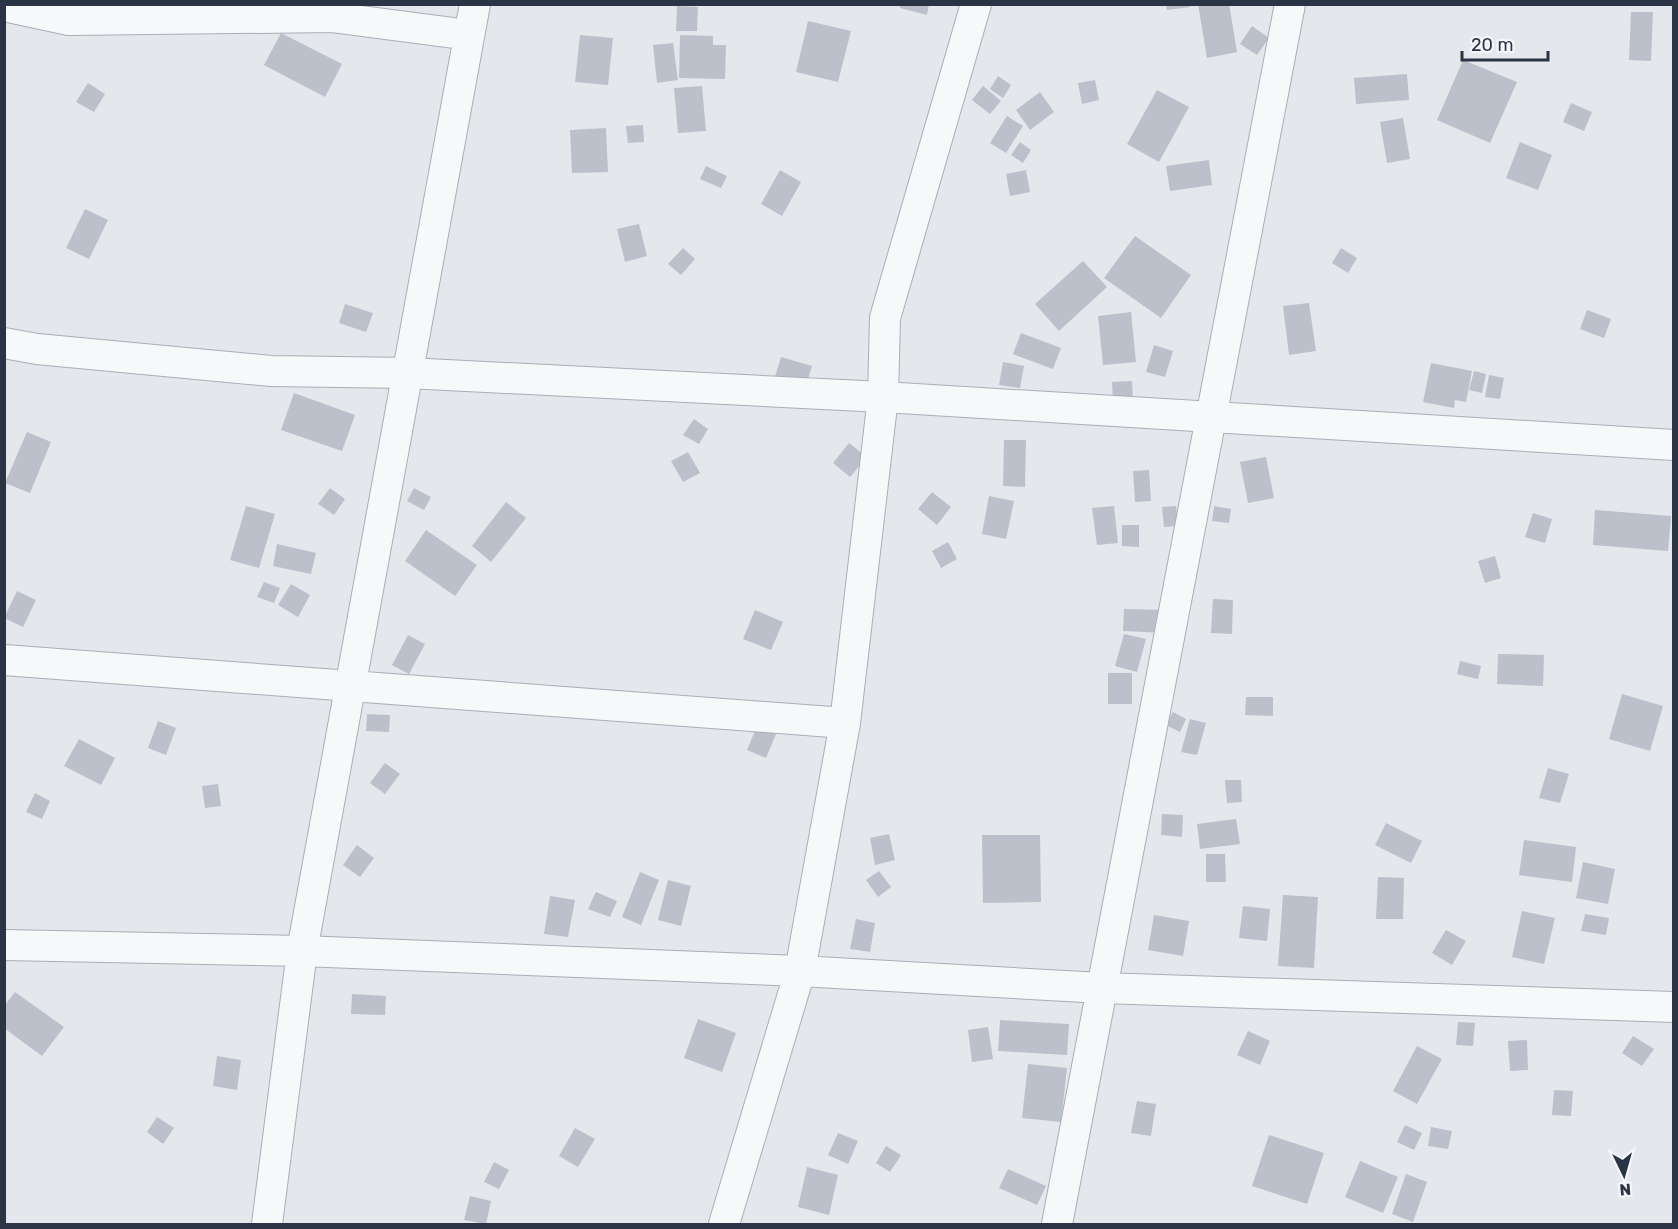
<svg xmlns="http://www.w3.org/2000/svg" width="1678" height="1229" viewBox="0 0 1678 1229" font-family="Rubik,sans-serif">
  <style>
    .building { fill: #bbc0ca }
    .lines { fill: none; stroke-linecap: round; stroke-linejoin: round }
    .minor-casing { stroke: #a9aeb7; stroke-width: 32 }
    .minor { stroke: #f7f8fa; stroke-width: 30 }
  </style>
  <rect width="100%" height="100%" fill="#e4e7ec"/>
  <path class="building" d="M901,4H929L927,15L900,8Z
    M1166,4H1189L1190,7L1167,10Z
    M1198,4H1229L1237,52L1207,58Z
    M677,6L698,7L697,31H676Z
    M1631,12H1653L1651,61L1629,60Z
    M808,21L851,31L838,82L796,72Z
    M1252,26L1269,38L1257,55L1240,44Z
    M281,33L342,64L325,97L264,65Z
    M580,35L613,38L608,85L575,82Z
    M680,35L713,36V45H726L725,79L679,78Z
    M673,43L678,80L657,83L653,45Z
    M1463,60L1517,82L1490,143L1437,120Z
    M1407,74L1409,100L1356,104L1354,78Z
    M998,76L1011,85L1003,98L990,89Z
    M1095,80L1099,100L1082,104L1078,83Z
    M88,83L105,94L94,112L76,102Z
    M702,86L706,131L678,133L674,88Z
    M983,86L1001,101L990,114L972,100Z
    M1157,90L1189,107L1159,162L1127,144Z
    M1040,92L1054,112L1030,130L1016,110Z
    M1571,103L1592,112L1584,131L1563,122Z
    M1007,116L1023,126L1006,153L990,143Z
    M1403,118L1410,159L1387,163L1380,122Z
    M643,125L644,142L628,143L626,126Z
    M606,128L608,172L572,173L570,130Z
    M1020,142L1031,150L1023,163L1011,155Z
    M1520,142L1552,155L1538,190L1506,178Z
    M1209,160L1212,185L1170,191L1166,166Z
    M706,166L727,176L721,188L700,179Z
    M780,170L801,182L782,216L761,204Z
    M1026,170L1030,192L1010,196L1006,174Z
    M85,209L108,220L89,259L66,248Z
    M639,224L647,256L625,262L617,229Z
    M1135,236L1191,275L1161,318L1104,278Z
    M683,248L695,259L681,275L668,264Z
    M1341,248L1357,258L1348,273L1332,263Z
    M1083,261L1107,287L1059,331L1035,304Z
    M1309,303L1316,351L1289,355L1283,306Z
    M345,304L373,313L366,332L339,323Z
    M1587,310L1611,319L1604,338L1580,329Z
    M1131,312L1136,362L1103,365L1098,316Z
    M1021,333L1061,348L1053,369L1013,354Z
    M1154,345L1173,351L1165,377L1146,372Z
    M781,357L812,366L806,386L775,377Z
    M1003,362L1024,366L1020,388L999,385Z
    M1431,363L1472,371L1466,402L1455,400L1454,408L1423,402Z
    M1474,371L1486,374L1482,393L1469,390Z
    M1489,375L1504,378L1500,399L1485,397Z
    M1132,381L1133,400L1113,401L1112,382Z
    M294,393L355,415L342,451L281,430Z
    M694,419L708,429L699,444L683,435Z
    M27,432L51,442L30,493L5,483Z
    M1004,440H1026L1025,487L1003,486Z
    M849,443L867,457L850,477L833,463Z
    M688,452L700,473L683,482L671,461Z
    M1266,457L1274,498L1248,503L1240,462Z
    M1149,470L1151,501L1135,502L1133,471Z
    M330,488L345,499L334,515L318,504Z
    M414,488L431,497L424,510L407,501Z
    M932,492L951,507L937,525L918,509Z
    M989,496L1014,501L1006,539L982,534Z
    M506,502L526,518L491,562L472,546Z
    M246,506L275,514L259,568L230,560Z
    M1114,506L1118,543L1097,545L1092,508Z
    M1176,506L1178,526L1164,527L1162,507Z
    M1214,506L1231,509L1229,523L1212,521Z
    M1595,510L1671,516L1668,551L1593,545Z
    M1533,513L1552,519L1545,543L1525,537Z
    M1122,525H1139V547L1122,546Z
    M426,530L477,565L455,596L405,561Z
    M948,542L957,559L941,568L932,551Z
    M277,544L316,553L311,574L273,566Z
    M1495,556L1501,578L1485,583L1478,561Z
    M264,582L280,588L274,603L257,597Z
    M291,584L310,595L298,617L278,605Z
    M17,591L36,600L23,627L4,618Z
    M1213,599L1233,600L1232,634L1211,633Z
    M1124,609L1167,610L1165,633L1123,631Z
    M755,610L783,622L771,650L743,639Z
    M1124,634L1146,639L1137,672L1115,666Z
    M408,635L425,644L409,674L392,665Z
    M1498,654L1544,655L1543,686L1497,684Z
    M1460,661L1481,666L1478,679L1457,674Z
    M1108,673H1132V704H1108Z
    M1622,694L1663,706L1650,751L1609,739Z
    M1246,697H1273V716L1245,715Z
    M1173,712L1186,719L1180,732L1166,725Z
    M367,714L390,715L389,732L366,731Z
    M1190,719L1206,723L1197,755L1181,752Z
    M158,721L176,728L166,755L148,748Z
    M757,726L776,734L766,758L747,750Z
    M79,739L115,758L101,785L64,766Z
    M385,763L400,774L385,794L370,783Z
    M1548,768L1569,774L1560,803L1539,798Z
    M1225,780H1241L1242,802L1227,803Z
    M218,784L221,806L205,808L202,786Z
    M35,793L50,801L42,819L26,812Z
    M1162,814L1183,815L1182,837L1161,835Z
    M1236,819L1240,844L1200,849L1197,824Z
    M1386,823L1422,841L1411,863L1375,845Z
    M889,834L895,860L875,865L870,838Z
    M982,835H1040L1041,902L983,903Z
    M1524,840L1576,847L1572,882L1519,875Z
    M357,845L374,858L360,877L343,865Z
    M1206,854H1225L1226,882H1206Z
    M1583,862L1615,869L1608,904L1576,898Z
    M879,871L891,887L878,897L866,880Z
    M640,872L659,880L641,925L622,917Z
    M1378,877L1404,878L1403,919H1376Z
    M668,880L691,886L681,926L658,920Z
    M596,892L617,901L610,917L588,909Z
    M1283,895L1318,897L1314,968L1278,966Z
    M550,896L575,900L568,937L544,934Z
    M1243,906L1270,909L1267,941L1239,938Z
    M1522,911L1555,918L1544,964L1512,957Z
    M1585,914L1609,918L1606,935L1581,931Z
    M1154,915L1189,921L1183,956L1148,950Z
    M856,919L875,923L870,952L850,949Z
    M1446,930L1466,941L1452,965L1432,953Z
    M15,992L64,1027L42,1056L4,1028V1006Z
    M352,994L386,996L385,1015L351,1014Z
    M698,1019L736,1033L722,1072L684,1058Z
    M1000,1020L1069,1024L1067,1055L998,1051Z
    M1458,1022L1475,1023L1473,1046L1456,1045Z
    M988,1027L993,1059L972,1062L968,1030Z
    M1248,1031L1270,1041L1260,1065L1237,1055Z
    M1633,1036L1654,1049L1642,1066L1622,1053Z
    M1527,1040L1528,1070L1510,1071L1508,1041Z
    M1417,1046L1442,1059L1417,1104L1393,1091Z
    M217,1056L241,1060L237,1090L213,1086Z
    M1028,1064L1067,1068L1061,1122L1022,1118Z
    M1554,1090L1573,1091L1571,1116L1552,1115Z
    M1137,1101L1156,1104L1151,1136L1131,1133Z
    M157,1117L174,1128L163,1144L147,1132Z
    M1405,1125L1422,1133L1414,1150L1397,1142Z
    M1431,1127L1452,1131L1448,1149L1428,1146Z
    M575,1128L595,1139L578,1167L559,1156Z
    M838,1133L858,1141L848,1164L828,1155Z
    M1269,1135L1324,1153L1307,1204L1252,1186Z
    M886,1146L901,1155L890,1172L876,1163Z
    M1360,1161L1398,1177L1383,1213L1345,1197Z
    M494,1162L509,1170L499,1189L484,1182Z
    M807,1167L838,1175L829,1215L798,1207Z
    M1008,1169L1046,1186L1037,1205L999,1188Z
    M1406,1174L1427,1182L1413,1222L1392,1214Z
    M470,1196L491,1201L486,1224L464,1220Z"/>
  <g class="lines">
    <g class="minor-casing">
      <path id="minor" d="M4,6L69,20L331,17L469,35
        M4,343L37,349L271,371L407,373L883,397L1674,445
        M4,660L845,723
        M4,945L302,951L800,971L1102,988L1674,1007
        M267,1224L302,951L475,4
        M724,1224L800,971L845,723L883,397L885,318L976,4
        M1057,1224L1290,4"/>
    </g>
    <use href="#minor" class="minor"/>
  </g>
  <rect width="1678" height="1229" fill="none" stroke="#2b3445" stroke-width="12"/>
  <g transform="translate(1624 1175) rotate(175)" stroke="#f4f6f9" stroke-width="4.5" paint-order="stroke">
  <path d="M0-4.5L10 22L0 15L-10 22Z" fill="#2b3445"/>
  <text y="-9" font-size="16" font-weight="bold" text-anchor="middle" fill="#2b3445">N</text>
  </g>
  <path d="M1462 51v9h86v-9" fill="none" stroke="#2b3445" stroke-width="3"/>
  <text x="1471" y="51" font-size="18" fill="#2b3445" stroke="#f4f6f9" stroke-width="4.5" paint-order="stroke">20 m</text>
</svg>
